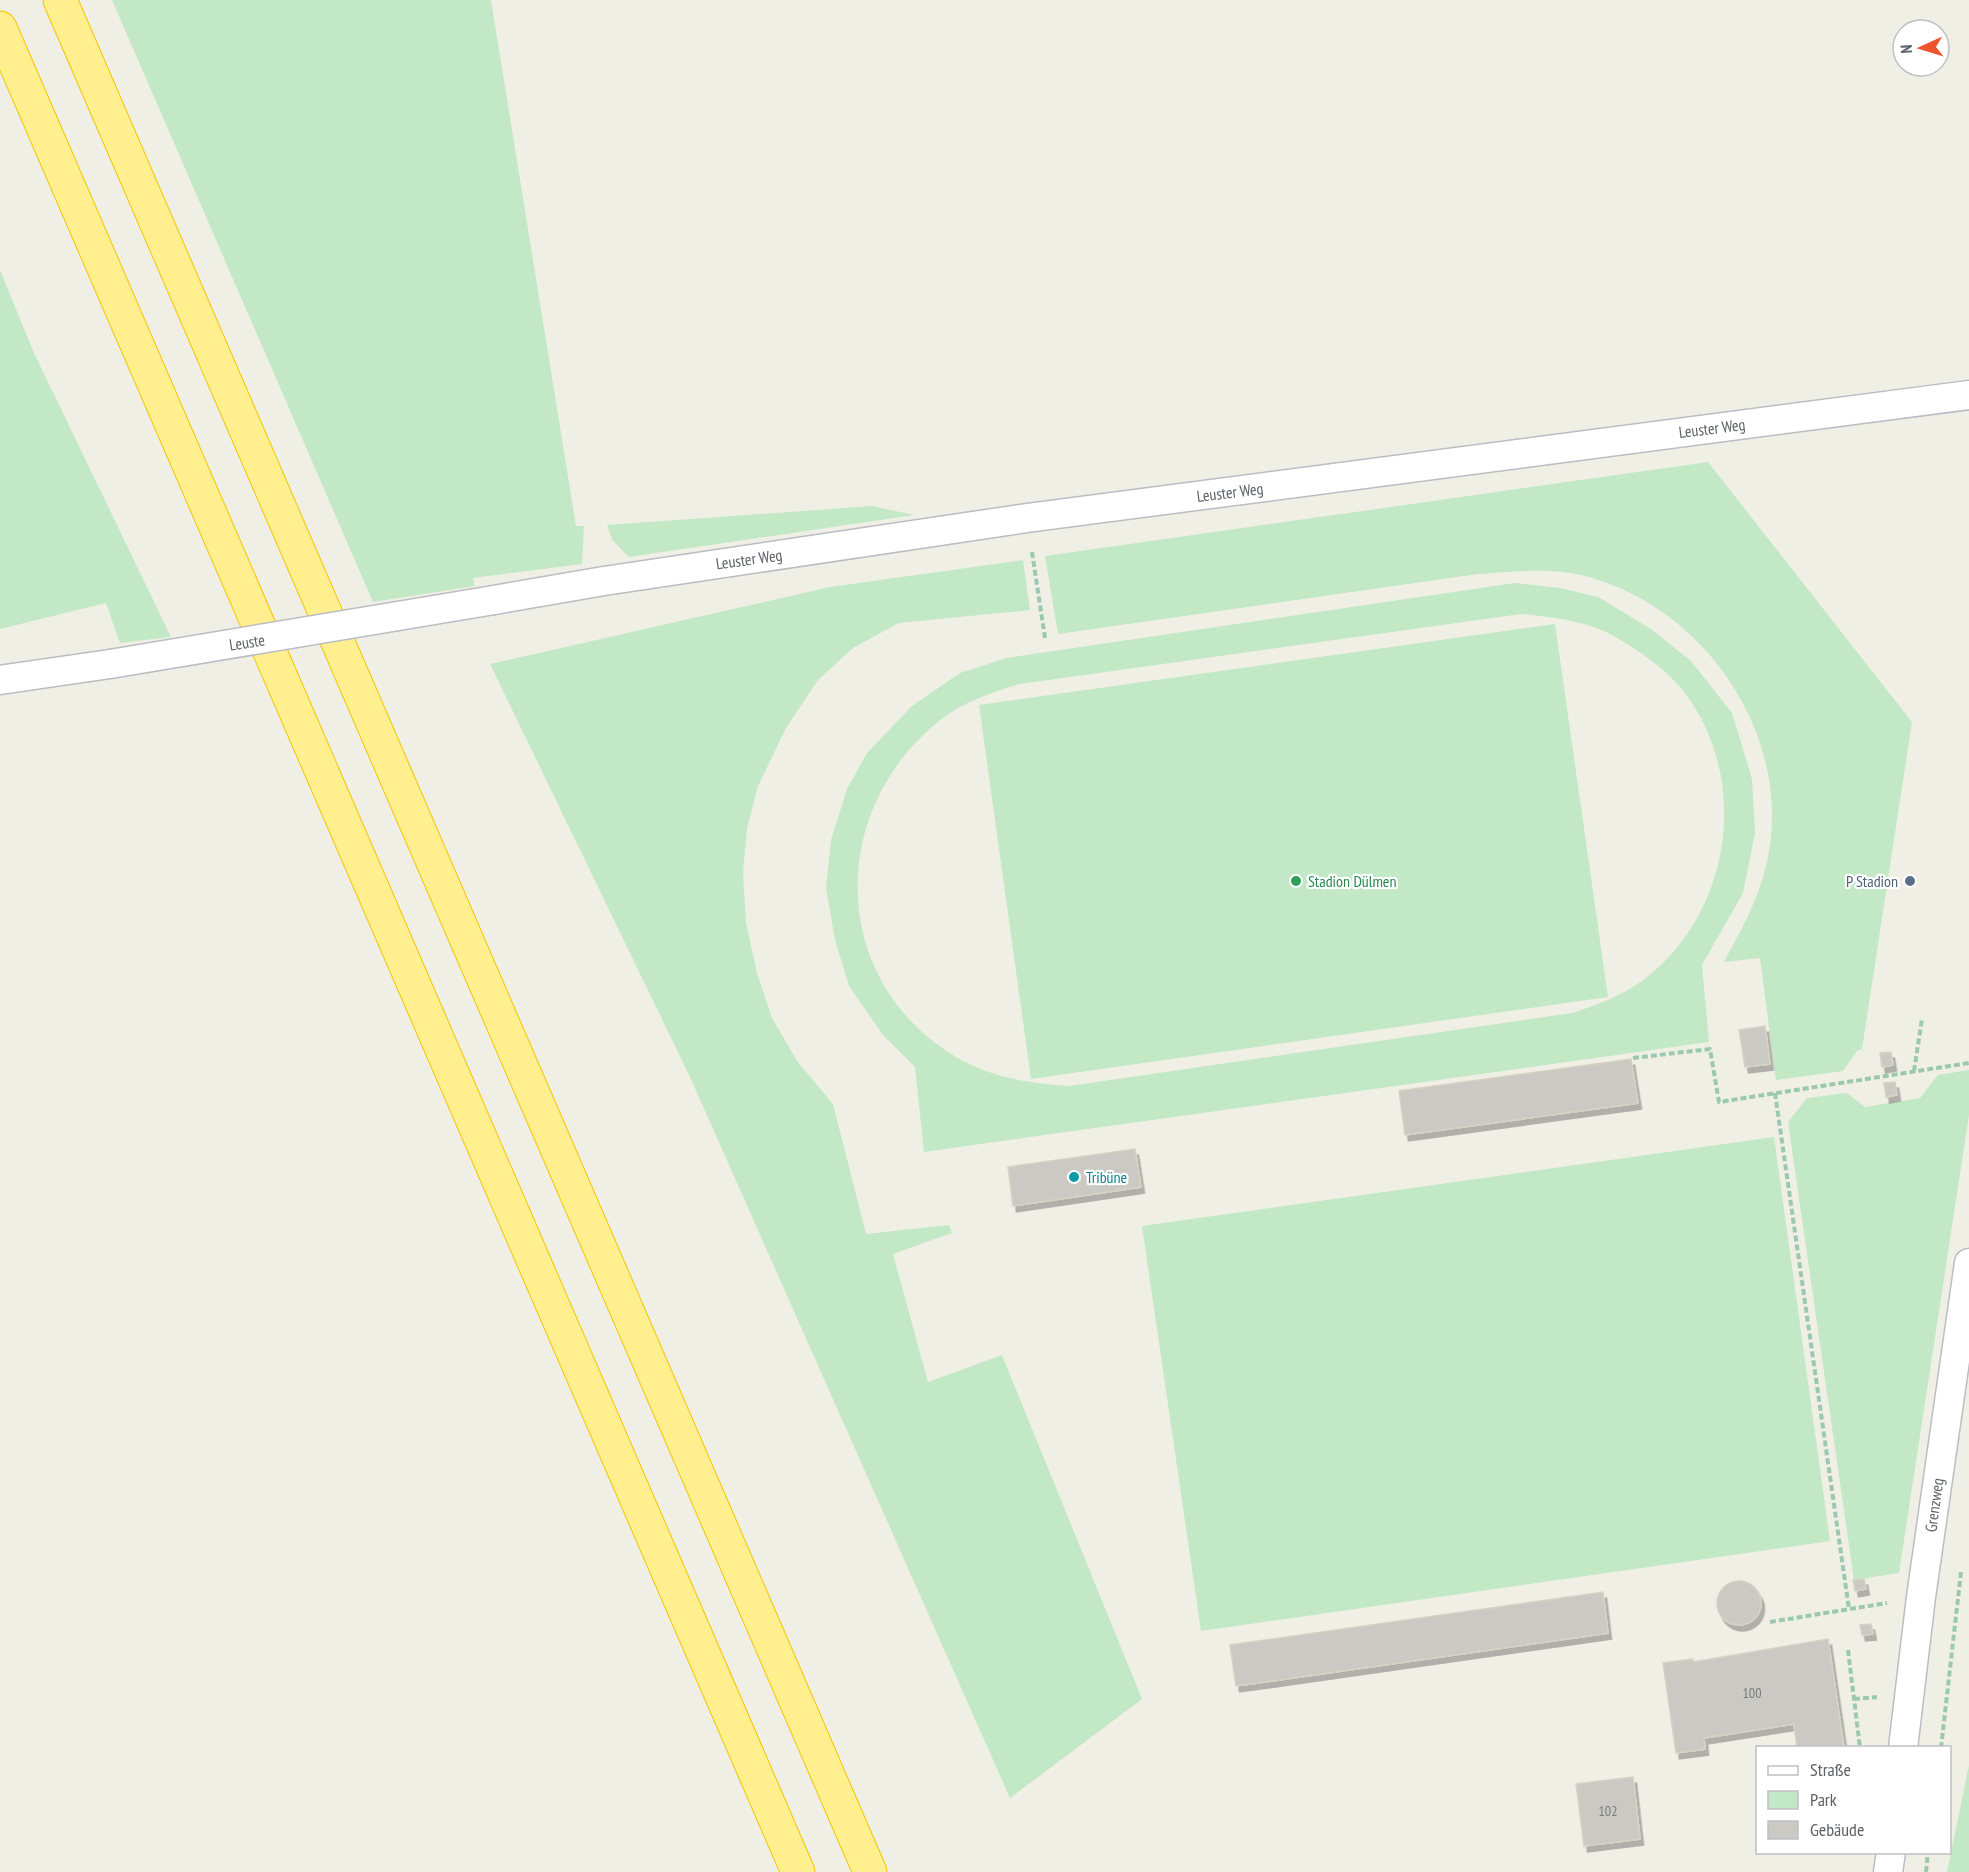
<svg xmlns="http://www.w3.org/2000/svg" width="1969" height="1872" viewBox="0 0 1969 1872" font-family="'PT Sans Narrow',sans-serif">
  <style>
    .green { fill: #c2e8c6; fill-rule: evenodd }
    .building { fill: #cbc9c3; stroke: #d5d2c4; stroke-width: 1.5; filter: url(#shadow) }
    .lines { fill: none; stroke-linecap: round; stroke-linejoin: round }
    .minor-casing { stroke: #babdc2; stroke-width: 31 }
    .motorway-casing { stroke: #f6c400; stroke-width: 35 }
    .path { stroke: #9bc9ae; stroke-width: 4; stroke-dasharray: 6 3; stroke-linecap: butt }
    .minor { stroke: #fff; stroke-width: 28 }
    .motorway { stroke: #ffef8e; stroke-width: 33 }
    .minor-bridge-casing { stroke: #babdc2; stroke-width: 31; stroke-linecap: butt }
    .minor-bridge { stroke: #fff; stroke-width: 28 }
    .leisure-dot { fill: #2e9e5b; stroke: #fff; stroke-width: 2 }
    .service-dot { fill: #5c6f8a; stroke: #fff; stroke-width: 2 }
    .culture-dot { fill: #0f9aa8; stroke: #fff; stroke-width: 2 }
    .labels { text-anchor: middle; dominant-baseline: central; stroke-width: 4.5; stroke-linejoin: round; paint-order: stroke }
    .number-label { font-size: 14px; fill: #787b7e }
    .street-label { font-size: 16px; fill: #5d6167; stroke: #fff }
    .leisure-label { font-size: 16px; fill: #27864d; stroke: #fff; text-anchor: start }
    .service-label { font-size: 16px; fill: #4e5e75; stroke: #fff; text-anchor: end }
    .culture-label { font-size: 16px; fill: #0d838f; stroke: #fff; text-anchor: start }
  </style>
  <defs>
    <filter id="shadow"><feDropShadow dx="3.5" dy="6" stdDeviation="0" flood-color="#0004"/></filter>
  </defs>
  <rect width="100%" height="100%" fill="#f0efe6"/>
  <path class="green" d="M112,0H491L576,526H584L582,564L473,578L475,586L373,602Z
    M0,270L34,353L171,637L120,643L106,603L0,629Z
    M1708,462L1912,722L1862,1049L1857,1051L1843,1071L1776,1080L1760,958L1724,962C1741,930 1759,899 1767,862C1794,740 1709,612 1592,578C1555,567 1516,571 1478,574L1058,634L1045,556Z
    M872,506L914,515L629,557L613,541L607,525Z
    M1023,560L1030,610L899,623L853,648L818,680L786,728L758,786L747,828L743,873L746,923L757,973L772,1018L797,1061L833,1104L866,1234L949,1225L952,1233L893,1254L928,1382L1002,1355L1142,1699L1010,1798L690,1077L490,664L830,587Z
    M1515,583L1560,588L1598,597L1651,629L1691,661L1732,713L1752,779L1755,833L1743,893L1702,965L1709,1042L924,1152L915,1067L883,1035L849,986L835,940L826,888L831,840L847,789L867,753L912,706L960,673L1006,658ZM1521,614C1552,617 1589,621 1617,638C1640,651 1668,671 1684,692C1752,780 1731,916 1642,981C1621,996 1597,1005 1572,1013L1069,1086C1029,1083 991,1078 956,1057C829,981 827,812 938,722C962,702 991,693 1020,684Z
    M1555,624L1608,997L1031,1079L979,705Z
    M1969,1070V1115L1899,1573L1854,1580L1788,1122L1807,1098L1847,1093L1865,1107L1920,1098L1938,1075Z
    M1774,1137L1830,1541L1201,1631L1142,1226Z
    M1969,1765V1872H1947Z"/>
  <path class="building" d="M1765,1026L1770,1064L1745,1067L1739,1030Z
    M1891,1052L1893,1065L1882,1067L1880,1053Z
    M1631,1059L1638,1103L1405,1135L1399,1091Z
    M1895,1082L1897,1095L1886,1097L1884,1083Z
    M1135,1149L1141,1187L1013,1206L1008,1167Z
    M1864,1579L1866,1589L1855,1591L1853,1580Z
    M1717 1603a22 22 0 1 1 44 0a22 22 0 1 1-44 0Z
    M1603,1592L1608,1633L1236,1686L1230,1645Z
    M1871,1624L1873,1634L1862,1635L1860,1625Z
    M1828,1639L1844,1748H1797L1794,1724L1704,1738L1705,1749L1676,1753L1663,1663L1693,1659V1662Z
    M1633,1777L1640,1839L1584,1846L1576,1784Z"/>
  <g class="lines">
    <g class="minor-casing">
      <path id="minor" d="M494,600L604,581L1027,518L1969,395
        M0,680L110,664
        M1903,1748L1921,1597L1969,1263
        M1888,1872L1891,1852"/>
    </g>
    <g class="motorway-casing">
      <path id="motorway" d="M60,0L870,1872
        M0,28L798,1872"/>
    </g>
    <path class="path" d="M1032,552L1045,638
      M1633,1058L1710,1049L1719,1102L1969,1063
      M1914,1071L1922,1019
      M1775,1093L1849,1609
      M1770,1622L1887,1603
      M1848,1650L1860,1748
      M1854,1699L1877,1697
      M1941,1748L1961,1572
      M1926,1872L1928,1852"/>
    <use href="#minor" class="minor"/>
    <use href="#motorway" class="motorway"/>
    <g class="minor-bridge-casing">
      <path id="minor-bridge" d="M110,664L494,600"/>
    </g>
    <use href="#minor-bridge" class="minor-bridge"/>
  </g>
  <circle class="leisure-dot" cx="1296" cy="881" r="6"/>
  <circle class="service-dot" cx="1910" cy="881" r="6"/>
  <circle class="culture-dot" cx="1074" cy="1177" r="6"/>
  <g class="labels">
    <g class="number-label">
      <text x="1752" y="1693">100</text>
      <text x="1608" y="1811">102</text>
    </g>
    <g class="street-label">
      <text transform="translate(1712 428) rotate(-7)">Leuster Weg</text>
      <text transform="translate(1230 492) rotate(-7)">Leuster Weg</text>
      <text transform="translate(749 559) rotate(-8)">Leuster Weg</text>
      <text transform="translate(247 642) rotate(-9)">Leuste</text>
      <text transform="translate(1934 1505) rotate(-82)">Grenzweg</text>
    </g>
    <g class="leisure-label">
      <text x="1308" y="881">Stadion Dülmen</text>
    </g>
    <g class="service-label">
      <text x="1898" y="881">P Stadion</text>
    </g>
    <g class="culture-label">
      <text x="1086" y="1177">Tribüne</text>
    </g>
  </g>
  <rect x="1756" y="1746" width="195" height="108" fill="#ffffff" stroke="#bec0c2" stroke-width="1.5"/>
  <rect x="1768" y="1766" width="30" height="9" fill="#ffffff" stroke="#bec0c2" stroke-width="1.5"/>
  <text x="1810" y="1776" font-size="18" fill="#5d6167">Straße</text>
  <rect x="1768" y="1791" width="30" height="18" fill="#c2e8c6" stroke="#bec0c2" stroke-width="1.5"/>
  <text x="1810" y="1806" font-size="18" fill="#5d6167">Park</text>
  <rect x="1768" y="1821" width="30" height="18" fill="#cbc9c3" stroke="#bec0c2" stroke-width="1.5"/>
  <text x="1810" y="1836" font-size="18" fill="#5d6167">Gebäude</text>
  <g transform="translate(1921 48) rotate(266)"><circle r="28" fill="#ffffff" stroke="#bec0c2" stroke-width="1.5"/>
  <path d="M0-4.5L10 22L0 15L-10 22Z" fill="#ee522e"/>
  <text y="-9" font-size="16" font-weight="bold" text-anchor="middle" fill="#5d6167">N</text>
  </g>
</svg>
